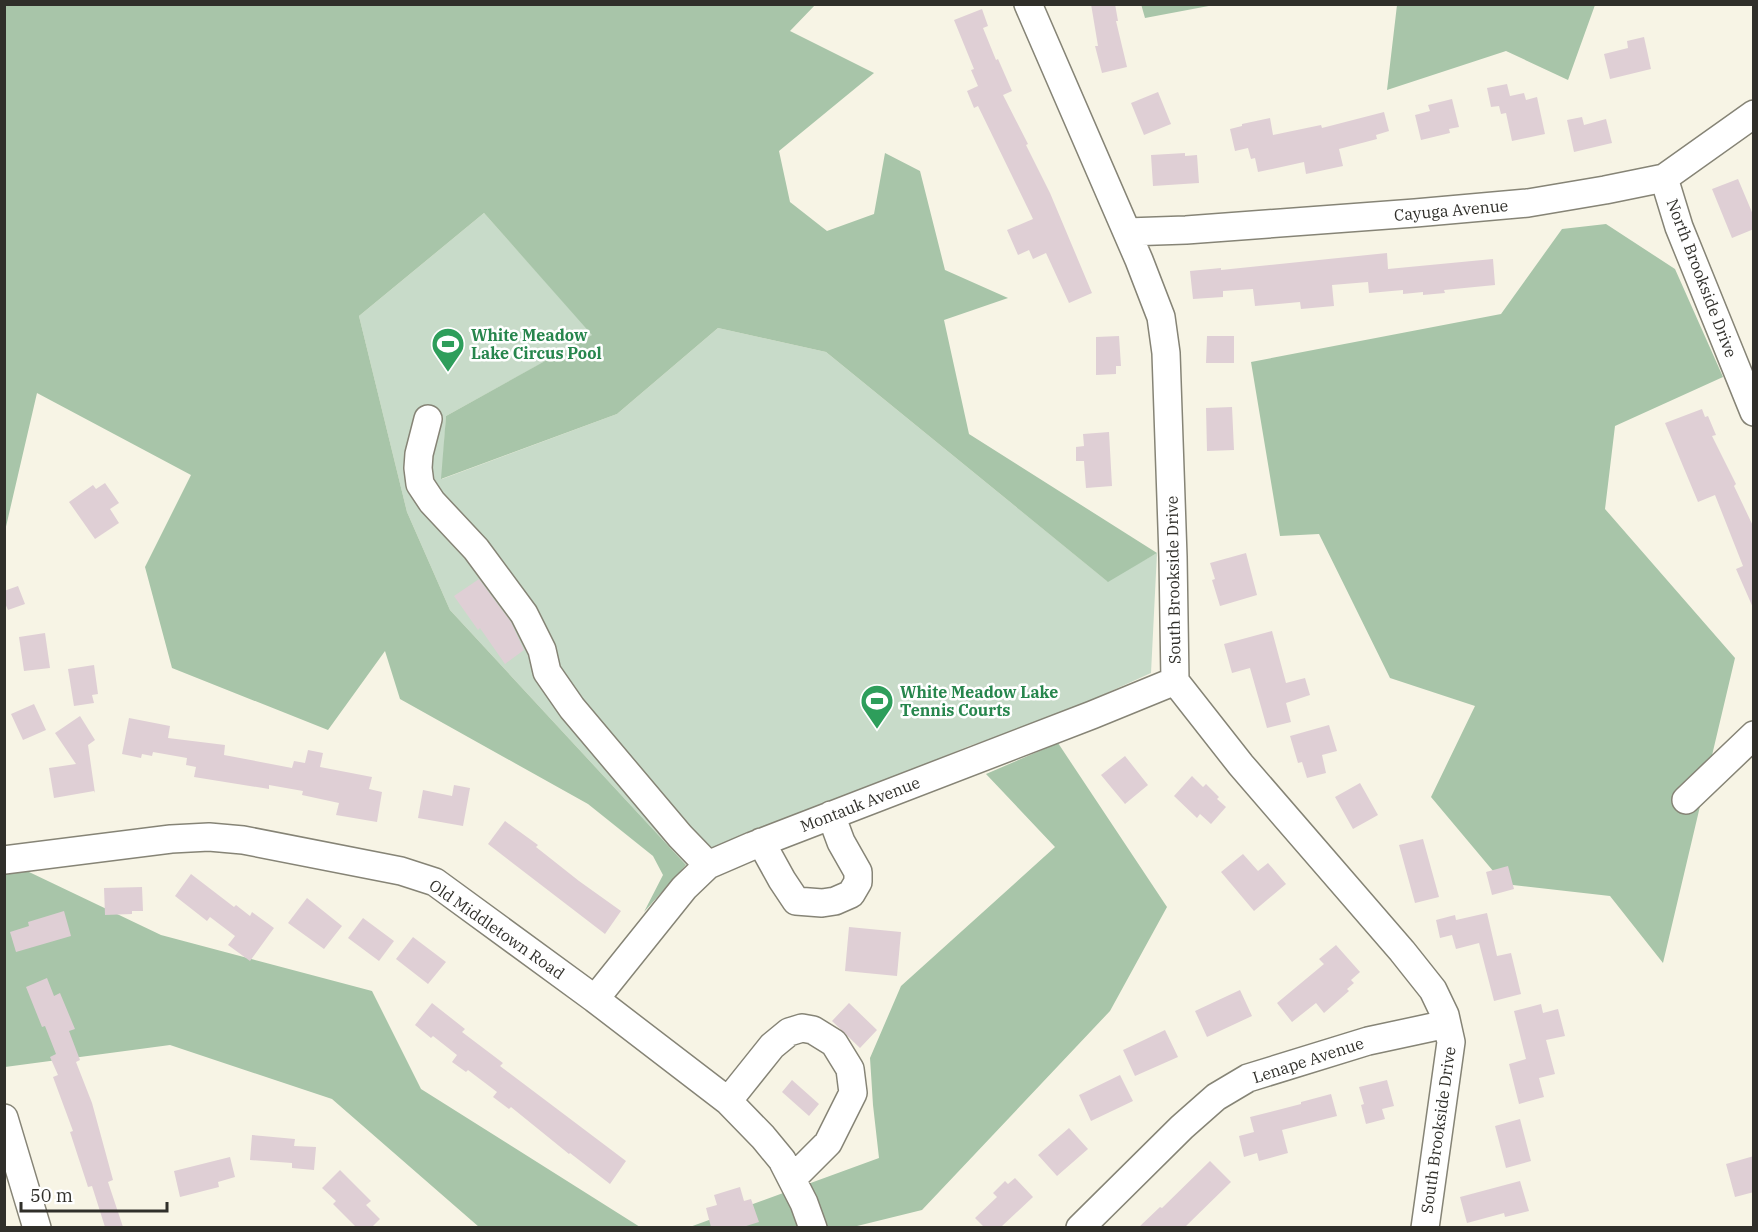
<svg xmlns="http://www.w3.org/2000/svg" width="1758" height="1232" viewBox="0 0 1758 1232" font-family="'IBM Plex Serif',serif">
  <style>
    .green { fill: #c8dbc9 }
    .forest { fill: #a8c5a9 }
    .building { fill: #dfcfd5 }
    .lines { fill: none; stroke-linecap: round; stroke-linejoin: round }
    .minor-casing { stroke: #868476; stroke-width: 30 }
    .minor { stroke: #fff; stroke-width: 27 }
    .labels { text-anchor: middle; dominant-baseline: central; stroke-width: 5; stroke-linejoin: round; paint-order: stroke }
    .street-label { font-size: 16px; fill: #302f2a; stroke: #fff }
    .leisure-label { font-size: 16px; font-weight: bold; fill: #27864d; stroke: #fff; text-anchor: start }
  </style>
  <rect width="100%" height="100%" fill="#f7f4e5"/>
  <path class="green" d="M484,213L593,335L446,416L442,479L617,414L718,328L826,352L1107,581L1157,553L1151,673L1047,720L969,746L686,865L450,610L407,512L359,316Z"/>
  <path class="forest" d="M816,4L790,31L874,73L779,151L790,202L827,231L874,214L885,153L920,171L945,270L1008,298L944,320L969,434L1157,553L1108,582L826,352L718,328L617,414L441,479L446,416L592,335L484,213L359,316L407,512L450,610L686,865L644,912L663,875L653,856L588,804L400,699L385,651L328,730L172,668L145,567L191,475L37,393L5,531V5Z
    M1141,4H1214V5L1145,18Z
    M1397,5V4L1595,5L1568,80L1506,51L1387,90Z
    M1606,224L1675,269L1723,377L1615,426L1605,509L1735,658L1663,963L1610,896L1504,884L1431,797L1475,706L1390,678L1319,534L1280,536L1251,362L1501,314L1562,229Z
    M4,735L6,861L161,935L372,991L421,1089L640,1227H479L332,1099L170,1045L5,1067Z
    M1058,743L1167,907L1110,1011L922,1210L853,1227L687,1228L879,1158L873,1105L870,1058L901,986L1055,847L986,774Z"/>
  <path class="building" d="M1091,4H1115L1118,21H1116L1127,67L1102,73L1095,46H1098Z
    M982,9L988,26L983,28L996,60L998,59L1012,91L1003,95L1028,144L1026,145L1050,193L1092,293L1069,303L1046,253L1033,259L1029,250L1018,255L1007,230L1033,219L978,106L974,108L967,91L978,86L971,70L974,69L954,20Z
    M1644,37L1651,69L1610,79L1604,54L1628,48L1627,41Z
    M1507,84L1510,96L1524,93L1526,100L1537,97L1545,134L1512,141L1506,113L1501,114L1499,106L1491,107L1487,88Z
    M1158,92L1171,124L1144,135L1131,103Z
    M1452,99L1459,127L1449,129L1450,133L1421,140L1415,115L1430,111L1428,105Z
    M1384,112L1389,131L1376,135L1377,139L1339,149L1343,166L1306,174L1304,162L1258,172L1255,158L1251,159L1248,148L1235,151L1230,129L1242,126V124L1270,118L1273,135L1321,125L1322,128Z
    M1582,117L1584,125L1606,119L1612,143L1574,152L1567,120Z
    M1185,153V156L1197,155L1199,183L1153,186L1151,155Z
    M1738,179L1754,217V229L1732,238L1712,189Z
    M1387,253L1388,269L1493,259L1495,285L1444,290L1445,293L1423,295V292L1403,294V290L1369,293L1368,282L1332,285L1334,306L1301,309L1300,302L1255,306L1253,289L1223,291V297L1193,299L1190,271L1221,268V270Z
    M1119,336L1121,366H1116V374L1096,375V337Z
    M1207,336H1234V363H1206Z
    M1232,407L1234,450L1207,451L1206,408Z
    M1702,409L1705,417L1708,416L1716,435L1712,436L1736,484L1734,486L1754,528V610L1736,569L1743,566L1715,495L1698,502L1665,423Z
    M1109,432L1112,486L1086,488L1084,461H1076V447L1084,446L1083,434Z
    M105,483L119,503L110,509L119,523L95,539L69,502L93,485L96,489Z
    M1246,553L1257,595L1220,606L1212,580L1215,579L1210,563Z
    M479,579L511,622L524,650L505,664L480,628L478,630L454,596Z
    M18,586L25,604L8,610L4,601V591Z
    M1272,631L1286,683L1305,678L1310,695L1286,703L1291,722L1267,728L1250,668L1232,673L1224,644Z
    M45,633L50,668L24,671L19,637Z
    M94,665L98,694L92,695L94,703L74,706L68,669Z
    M34,704L46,730L23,740L11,714Z
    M80,716L95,740L88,745L95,793L94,791L54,798L49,768L76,764L55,733Z
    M129,718L170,726L168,738L225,745L224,755L292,768L294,761L305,763L308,750L323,753L320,767L372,777L369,789L382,792L377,822L336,815L339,803L302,795L303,791L269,785V789L194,777L196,767L186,765L187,758L153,752L152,756L142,754L141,758L122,754Z
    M1329,725L1337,751L1322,755L1326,773L1307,778L1302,762L1298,763L1290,736Z
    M1125,756L1148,785L1125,804L1101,775Z
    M1192,776L1203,787L1206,784L1219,797L1217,799L1226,807L1211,824L1200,814L1197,818L1174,796Z
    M1360,783L1378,815L1353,829L1335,797Z
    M454,785L470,788L463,826L418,818L423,790L452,796Z
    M505,821L538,845L536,847L579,881L621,911L605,934L488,844Z
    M1423,839L1439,897L1415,903L1399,845Z
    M1243,854L1258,871L1268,863L1286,884L1254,911L1221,872Z
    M1508,866L1514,889L1492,895L1486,872Z
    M191,874L234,907L236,905L250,916L252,912L274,928L250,961L228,945L235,936L210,917L207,921L175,896Z
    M142,887L143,911H132V914L105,915L104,888Z
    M307,898L342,926L324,949L288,923Z
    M64,911L71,936L16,952L10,932L29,926L28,922Z
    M1487,913L1497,956L1511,953L1521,994L1494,1001L1479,943L1456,949L1452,935L1440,938L1436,920L1455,915L1456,920Z
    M363,918L394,941L379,961L348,938Z
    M849,927L901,932L897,976L845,971Z
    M413,937L446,962L428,984L396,959Z
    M1336,945L1360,972L1351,980L1354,983L1347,989L1349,991L1324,1013L1316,1003L1292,1022L1277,1003L1324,964L1319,959Z
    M47,978L54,996L60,993L75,1029L69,1031L80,1060L76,1062L92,1103L113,1180L108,1182L123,1227H105L92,1186L88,1187L70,1132L73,1131L53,1077L58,1075L50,1057L56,1054L45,1026L42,1027L26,987Z
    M1240,990L1252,1016L1207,1037L1195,1011Z
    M432,1003L465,1029L462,1032L503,1063L500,1066L626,1161L610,1184L570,1153L569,1154L511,1107L509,1109L493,1097L497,1092L468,1070L466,1072L452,1062L457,1055L433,1036L431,1038L415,1025Z
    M849,1003L877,1030L860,1048L832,1021Z
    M1541,1004L1543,1013L1558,1009L1565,1036L1546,1040L1555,1074L1539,1078L1544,1097L1519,1104L1509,1064L1526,1059L1514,1011Z
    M1165,1030L1178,1057L1135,1076L1123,1050Z
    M1120,1075L1133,1101L1091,1121L1079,1095Z
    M792,1080L819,1104L809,1116L782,1092Z
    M1387,1080L1394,1106L1382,1109L1385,1119L1366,1124L1361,1105L1364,1104L1359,1087Z
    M1331,1094L1337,1116L1282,1130L1288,1153L1259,1161L1257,1153L1244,1157L1239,1136L1254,1132L1250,1117L1301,1104V1102Z
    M1520,1119L1531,1161L1506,1168L1495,1126Z
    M1069,1128L1088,1149L1057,1176L1038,1155Z
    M252,1135L295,1139L294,1146L316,1147L314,1170L292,1168V1163L250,1160Z
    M1754,1156V1192L1735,1197L1726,1164Z
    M230,1157L235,1177L218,1182L219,1187L180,1197L174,1171Z
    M1210,1161L1231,1182L1185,1227H1139L1160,1207L1162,1208Z
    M340,1170L371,1201L366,1205L380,1219L372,1227H356L333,1204L336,1201L322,1188Z
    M1015,1178L1033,1197L1001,1227H984L975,1218L997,1197L993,1193L1005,1181L1008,1184Z
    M1520,1181L1529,1211L1505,1217L1504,1213L1467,1223L1460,1197Z
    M740,1187L744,1201L751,1199L759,1222L743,1227H711L706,1208L717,1205L714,1195Z"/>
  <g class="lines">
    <g class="minor-casing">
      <path id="minor" d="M1028,4L1139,260L1161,317L1166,353L1173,557L1175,681L1241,765L1402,951L1433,990L1445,1015L1451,1042L1425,1228
        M1664,178L1679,227L1754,412
        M1127,232L1186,230L1415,213L1528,203L1605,190L1664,178L1754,114
        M428,419L419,454L418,468L420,484L432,502L476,549L524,614L542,650L547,672L572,708L680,836L708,865
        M1686,800L1754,735
        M761,842L782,880L796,901L822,903L835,901L851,894L858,882V872L841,842L831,815
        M4,860L171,839L209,837L243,840L401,871L435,882L595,999L728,1101L763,1137L782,1160L804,1203L813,1228
        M595,999L684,888L708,865L752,846L1092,715L1175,681
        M728,1101L772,1046L789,1032L802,1028L813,1030L834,1043L850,1069L853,1093L828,1143L792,1179
        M4,1118L37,1228
        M1080,1228L1182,1127L1216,1097L1248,1078L1368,1041L1447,1024"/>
    </g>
    <use href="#minor" class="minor"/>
  </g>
  <defs>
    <g id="stadium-pin" transform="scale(1.725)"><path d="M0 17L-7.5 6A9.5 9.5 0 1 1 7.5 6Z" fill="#2e9e5b" stroke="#fff"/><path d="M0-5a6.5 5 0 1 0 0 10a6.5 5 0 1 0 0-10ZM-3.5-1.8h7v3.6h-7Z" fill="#fff"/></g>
  </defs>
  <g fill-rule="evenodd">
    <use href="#stadium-pin" x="448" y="344"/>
    <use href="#stadium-pin" x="877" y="701"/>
  </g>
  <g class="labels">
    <g class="street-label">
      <text transform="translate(1451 210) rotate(-5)">Cayuga Avenue</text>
      <text transform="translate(1702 278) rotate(69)">North Brookside Drive</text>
      <text transform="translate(1173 580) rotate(-91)">South Brookside Drive</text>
      <text transform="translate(860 804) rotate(-21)">Montauk Avenue</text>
      <text transform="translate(497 929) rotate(35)">Old Middletown Road</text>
      <text transform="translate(1308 1060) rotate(-18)">Lenape Avenue</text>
      <text transform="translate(1438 1130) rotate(-82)">South Brookside Drive</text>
    </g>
    <g class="leisure-label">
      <text x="471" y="335">White Meadow<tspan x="471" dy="18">Lake Circus Pool</tspan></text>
      <text x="900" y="692">White Meadow Lake<tspan x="900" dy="18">Tennis Courts</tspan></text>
    </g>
  </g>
  <rect width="1758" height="1232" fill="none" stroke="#302f2a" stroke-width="12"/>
  <path d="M21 1202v9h146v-9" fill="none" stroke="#302f2a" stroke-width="3"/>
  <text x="30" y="1202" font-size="18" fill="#302f2a" stroke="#ffffff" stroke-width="4.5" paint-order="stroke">50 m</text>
</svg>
